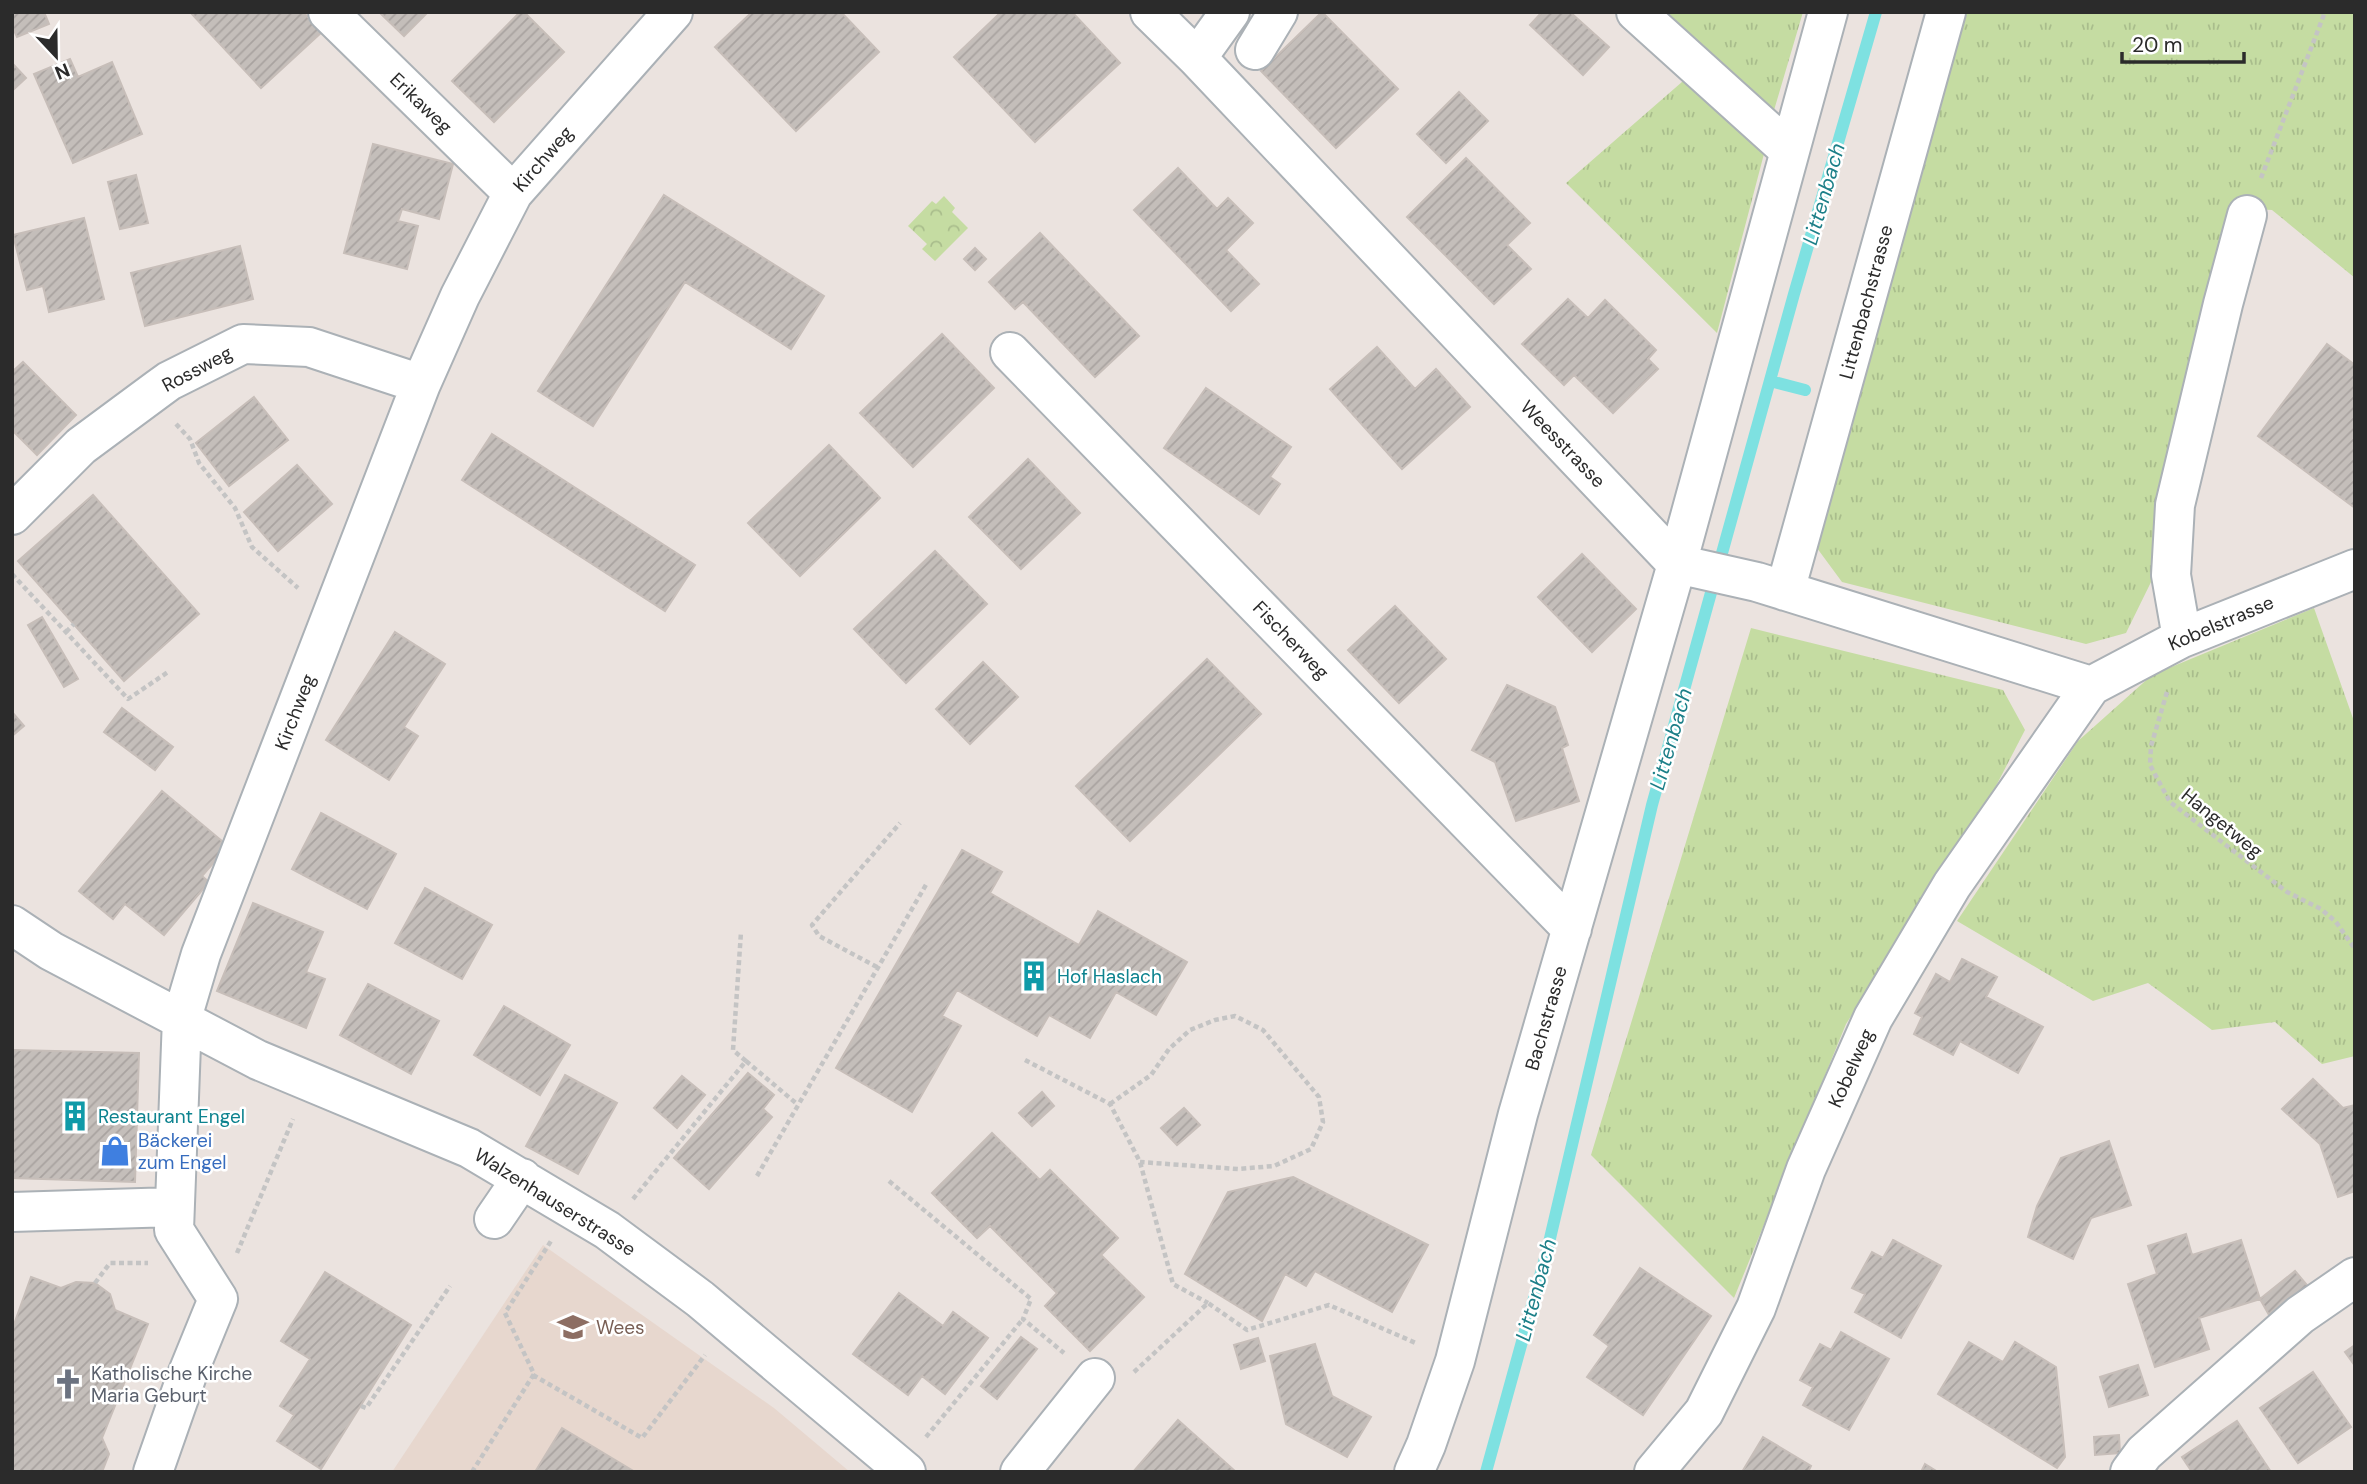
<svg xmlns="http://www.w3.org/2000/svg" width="2367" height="1484" viewBox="0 0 2367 1484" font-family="'DM Sans',sans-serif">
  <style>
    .education { fill: #e7d7ce }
    .grass { fill: url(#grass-tufts) }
    .park { fill: url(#park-crowns) }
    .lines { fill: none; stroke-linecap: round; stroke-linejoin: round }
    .stream { stroke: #7ee1e1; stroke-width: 12 }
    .building { fill: url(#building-hatch); stroke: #c7beb9; stroke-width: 2 }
    .minor-casing { stroke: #abb1b6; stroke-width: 42 }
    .path { stroke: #c4c4c4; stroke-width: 4.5; stroke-dasharray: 5 3.5; stroke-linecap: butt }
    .minor { stroke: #fff; stroke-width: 38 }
    .labels { text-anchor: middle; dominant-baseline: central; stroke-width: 5; stroke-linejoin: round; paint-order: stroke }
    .street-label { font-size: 19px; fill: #2b2b2b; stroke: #fff }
    .culture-label { font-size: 19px; fill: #0d838f; stroke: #fff; text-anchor: start }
    .shop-label { font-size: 19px; fill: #366cbe; stroke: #fff; text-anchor: start }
    .education-label { font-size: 19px; fill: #785e54; stroke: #fff; text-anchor: start }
    .worship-label { font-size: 19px; fill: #5b616d; stroke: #fff; text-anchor: start }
    .water-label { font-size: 21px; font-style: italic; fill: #1c7f88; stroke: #fff }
  </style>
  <defs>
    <pattern id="grass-tufts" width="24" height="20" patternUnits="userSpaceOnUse" patternTransform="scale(1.75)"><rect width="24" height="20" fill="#c5dca2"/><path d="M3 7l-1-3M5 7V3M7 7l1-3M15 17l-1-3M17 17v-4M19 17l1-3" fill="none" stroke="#a9bd8c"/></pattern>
    <pattern id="park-crowns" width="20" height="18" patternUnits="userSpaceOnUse" patternTransform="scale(1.75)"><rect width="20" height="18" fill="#c5dca2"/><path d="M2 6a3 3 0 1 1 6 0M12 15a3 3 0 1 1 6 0" fill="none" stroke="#a9bd8c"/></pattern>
    <pattern id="building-hatch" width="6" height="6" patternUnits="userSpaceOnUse" patternTransform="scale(1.75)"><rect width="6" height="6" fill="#c4beba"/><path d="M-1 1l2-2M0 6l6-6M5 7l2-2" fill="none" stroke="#a9a3a0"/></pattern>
  </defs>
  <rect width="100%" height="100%" fill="#ebe3df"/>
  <path class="education" d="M543,1245L774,1408L850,1472H392Z"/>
  <path class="grass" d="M1661,12H1803L1772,117Z
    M1962,12H2355V278L2272,210L2233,208L2191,378L2152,580L2126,633L2086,644L1842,582L1814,544Z
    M1698,68L1765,150L1717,333L1566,183Z
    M2314,608L2355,724V1056L2322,1064L2275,1022L2212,1030L2148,983L2093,1001L1957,921L2078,741L2152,675Z
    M1751,628L2003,690L2025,730L1982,813L1846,1024L1734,1298L1591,1155Z"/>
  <path class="park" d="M944,196L955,208L952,212L968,228L935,261L922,249L927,244L908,226L932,201L936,204Z"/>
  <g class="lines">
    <path class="stream" d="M1770,381L1805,390
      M1486,1472L1547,1251L1652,805L1794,294L1876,12"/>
  </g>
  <path class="building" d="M12,12H44L49,24L17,37L12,26Z
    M190,12H303L322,32L261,88Z
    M379,12H428L404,36Z
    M520,12H524L564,52L494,122L452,81Z
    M752,12H841L879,52L796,131L715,47Z
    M1001,12H1072L1120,63L1035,142L954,57Z
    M1322,12L1398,89L1336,148L1261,71Z
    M1542,12H1570L1609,47L1583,75L1530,25Z
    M70,59L78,77L112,62L142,134L73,163L34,74Z
    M12,63L26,78L12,91Z
    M1459,92L1488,121L1446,163L1417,134Z
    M373,144L453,164L439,219L402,209L398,221L418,226L407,269L344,253Z
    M1466,158L1530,223L1507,245L1531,269L1494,304L1407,217Z
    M1178,168L1217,209L1228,198L1253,223L1226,250L1259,284L1231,311L1134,210Z
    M136,175L148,223L120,229L108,182Z
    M664,195L824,296L791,349L685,282L593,426L538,391Z
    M84,218L104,299L49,312L43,286L27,290L13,235Z
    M1040,233L1139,336L1095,377L1023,302L1015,309L989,282Z
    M240,246L253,299L145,326L131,273Z
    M975,248L986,259L975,270L964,259Z
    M1568,299L1588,318L1605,300L1656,350L1648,359L1658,369L1613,413L1574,375L1564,385L1522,344Z
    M942,334L994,388L913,467L860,413Z
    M2327,344L2355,365V508L2258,436Z
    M1377,347L1415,389L1436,369L1470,407L1402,469L1330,389Z
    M23,362L76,415L37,455L12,430V372Z
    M1206,388L1291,447L1270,477L1280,484L1259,514L1164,448Z
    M254,397L288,440L229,486L196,443Z
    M492,434L695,565L665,611L462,480Z
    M829,445L880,498L800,576L748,523Z
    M1028,459L1080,513L1021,569L969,517Z
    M297,465L332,504L278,551L244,512Z
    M93,495L199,614L124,681L18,561Z
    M935,551L987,604L906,683L854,629Z
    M1582,554L1636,609L1592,652L1538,597Z
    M1395,606L1446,659L1399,703L1348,650Z
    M42,617L78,679L64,687L28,625Z
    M395,632L445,664L404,727L418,736L389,780L326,740Z
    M1207,659L1261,714L1130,841L1076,786Z
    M983,662L1018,697L970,744L936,709Z
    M1507,685L1555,707L1568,745L1562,748L1579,801L1516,821L1495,762L1472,750Z
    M122,708L173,747L155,770L104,732Z
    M12,712L24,726L12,736Z
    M162,791L228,846L202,876L209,882L164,935L125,904L113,919L79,891Z
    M321,813L396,854L367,909L292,869Z
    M962,850L1002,872L990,893L1079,945L1098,911L1187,962L1156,1015L1116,992L1090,1038L1049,1015L1037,1036L957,990L942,1016L961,1026L912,1112L836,1068Z
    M425,888L492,925L462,979L395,943Z
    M253,903L323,932L306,972L325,979L306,1028L217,991Z
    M1962,959L1997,977L1986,997L2043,1027L2018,1073L1960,1041L1953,1055L1914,1034L1922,1017L1915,1013L1936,974L1950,982Z
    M368,984L439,1021L411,1074L340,1035Z
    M504,1006L570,1045L540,1095L474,1055Z
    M12,1050L139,1053L135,1182L12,1178Z
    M748,1073L774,1095L763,1109L772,1117L709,1189L674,1158Z
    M565,1075L617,1103L578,1174L526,1146Z
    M682,1076L705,1095L677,1128L654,1108Z
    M2313,1079L2343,1108L2355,1105V1191L2338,1197L2320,1144L2282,1109Z
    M1042,1092L1054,1106L1032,1126L1019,1113Z
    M1184,1108L1200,1125L1177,1145L1161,1128Z
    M992,1133L1040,1180L1050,1170L1118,1238L1101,1255L1144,1297L1090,1351L1045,1306L1057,1293L990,1226L977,1238L932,1193Z
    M2109,1141L2131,1205L2091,1218L2073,1259L2028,1237L2037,1206L2061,1158Z
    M1293,1177L1428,1245L1392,1312L1315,1271L1306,1286L1285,1274L1262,1321L1185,1274L1228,1192Z
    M2186,1234L2192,1255L2241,1240L2260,1299L2199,1318L2209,1349L2155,1367L2128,1284L2157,1274L2148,1246Z
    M1893,1240L1941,1266L1901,1338L1855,1312L1865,1294L1852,1288L1872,1252L1883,1258Z
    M1640,1268L1711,1316L1643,1415L1587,1377L1609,1346L1594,1335Z
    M2295,1271L2312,1291L2273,1322L2260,1299Z
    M325,1272L411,1325L321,1469L277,1441L294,1415L280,1406L310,1359L281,1341Z
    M31,1277L61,1288L76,1282L95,1283L110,1294L115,1310L148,1324L102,1438L109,1454L102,1472H12V1330Z
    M899,1293L943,1326L953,1312L988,1338L945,1394L922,1376L908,1395L853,1354Z
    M1841,1332L1889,1359L1849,1430L1803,1405L1813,1387L1800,1380L1820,1344L1831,1350Z
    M1021,1337L1037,1349L997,1399L981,1386Z
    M1258,1338L1265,1361L1241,1369L1234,1345Z
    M1969,1342L2003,1362L2015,1342L2056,1367L2065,1457L2057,1468L1938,1394Z
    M1315,1344L1332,1396L1371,1417L1347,1457L1286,1424L1270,1356Z
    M2355,1345V1366L2345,1352Z
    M2138,1365L2148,1395L2109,1407L2100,1377Z
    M2313,1372L2351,1427L2298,1463L2260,1408Z
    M1178,1420L1236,1472H1133Z
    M2237,1421L2271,1472H2192L2182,1457Z
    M562,1428L635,1472H535Z
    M2119,1435L2120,1453L2095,1455L2094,1437Z
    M1763,1437L1811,1466L1808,1472H1742Z
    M1925,1464L1938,1472H1921Z"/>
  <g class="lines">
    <g class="minor-casing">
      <path id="minor" d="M328,12L513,193
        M1150,12L1197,58L1677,564L1757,582L2091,686
        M1636,12L1790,151
        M1255,50L1278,12
        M1197,58L1230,12
        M1010,352L1572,929
        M12,515L81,446L158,389L169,381L243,344L309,347L421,384
        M1785,591L1946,12
        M2182,638L2171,575L2175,505L2223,304L2247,215
        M12,925L51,951L258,1060L469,1148L607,1230L700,1299L906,1472
        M12,1212L174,1207
        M494,1219L522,1178
        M153,1472L187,1375L218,1299L174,1230L182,1018L201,954L421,384L460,296L513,193L673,12
        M1020,1472L1095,1378
        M1414,1472L1426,1445L1455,1361L1518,1114L1677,564L1828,12
        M1654,1472L1704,1412L1756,1308L1806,1169L1873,1018L1952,885L2091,686L2182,638L2355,569
        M2130,1472L2144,1453L2300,1315L2355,1277"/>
    </g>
    <path class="path" d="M2261,178L2325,12
      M176,424L190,439L199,463L235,508L252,547L298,588
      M12,574L128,699L168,672
      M66,632L74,624
      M2167,692L2151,746L2150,765L2170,802L2287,892L2321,909L2336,922L2355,949
      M877,967L819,936L812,925L900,823
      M1025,1060L1110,1104L1140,1162L1173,1284L1208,1303
      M746,1061L797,1104
      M1110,1104L1151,1075L1169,1049L1190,1030L1215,1020L1235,1016L1263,1030L1319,1097L1323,1122L1311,1149L1274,1166L1238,1169L1140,1162
      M757,1176L927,883
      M889,1181L1031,1299L1023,1319L1064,1353
      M633,1199L746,1061L733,1050L741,932
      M237,1253L293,1119
      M95,1283L110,1263H148
      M1134,1372L1208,1303L1247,1330L1329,1305L1418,1344
      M533,1375L642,1438L705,1355
      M361,1406L366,1408L450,1286
      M926,1437L1023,1319
      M472,1472L534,1374L505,1313L551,1241"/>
    <use href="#minor" class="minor"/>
  </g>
  <defs>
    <g id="building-bare" transform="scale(2.415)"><path d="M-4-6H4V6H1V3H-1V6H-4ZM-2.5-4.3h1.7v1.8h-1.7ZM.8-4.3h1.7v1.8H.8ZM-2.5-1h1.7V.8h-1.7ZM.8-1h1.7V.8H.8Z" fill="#0f9aa8" stroke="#fff" stroke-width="2.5" paint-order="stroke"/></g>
    <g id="shop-bare" transform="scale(2.415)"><path d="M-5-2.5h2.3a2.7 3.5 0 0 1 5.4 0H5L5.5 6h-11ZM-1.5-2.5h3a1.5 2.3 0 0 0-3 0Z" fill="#3f7fe0" stroke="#fff" stroke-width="2.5" paint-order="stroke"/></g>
    <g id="school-bare" transform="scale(2.415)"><path d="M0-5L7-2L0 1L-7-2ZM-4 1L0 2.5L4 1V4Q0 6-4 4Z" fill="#8d6e63" stroke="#fff" stroke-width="2.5" paint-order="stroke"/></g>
    <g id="church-bare" transform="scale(2.415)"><path d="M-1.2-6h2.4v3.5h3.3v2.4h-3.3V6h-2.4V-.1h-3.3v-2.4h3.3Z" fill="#6b7280" stroke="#fff" stroke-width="2.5" paint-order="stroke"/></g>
  </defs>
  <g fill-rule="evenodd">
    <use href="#building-bare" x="1034" y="976"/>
    <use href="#building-bare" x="75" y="1116"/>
    <use href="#shop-bare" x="115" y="1151"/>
    <use href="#school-bare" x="573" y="1327"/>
    <use href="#church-bare" x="68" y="1384"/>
  </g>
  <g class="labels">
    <g class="street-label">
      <text transform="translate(421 103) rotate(44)">Erikaweg</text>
      <text transform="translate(543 159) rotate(-49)">Kirchweg</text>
      <text transform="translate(1866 302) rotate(-75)">Littenbachstrasse</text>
      <text transform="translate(197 369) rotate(-28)">Rossweg</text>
      <text transform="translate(1563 444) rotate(46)">Weesstrasse</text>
      <text transform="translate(2221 623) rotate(-23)">Kobelstrasse</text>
      <text transform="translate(1291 640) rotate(46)">Fischerweg</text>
      <text transform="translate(295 712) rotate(-69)">Kirchweg</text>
      <text transform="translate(2222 823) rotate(39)">Hangetweg</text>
      <text transform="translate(1546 1018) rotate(-74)">Bachstrasse</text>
      <text transform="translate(1851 1068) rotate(-66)">Kobelweg</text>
      <text transform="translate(555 1202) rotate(32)">Walzenhauserstrasse</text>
    </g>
    <g class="culture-label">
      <text x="1057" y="976">Hof Haslach</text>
      <text x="98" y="1116">Restaurant Engel</text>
    </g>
    <g class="shop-label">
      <text x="138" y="1140">Bäckerei<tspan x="138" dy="22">zum Engel</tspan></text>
    </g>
    <g class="education-label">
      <text x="596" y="1327">Wees</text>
    </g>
    <g class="worship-label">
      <text x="91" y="1373">Katholische Kirche<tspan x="91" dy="22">Maria Geburt</tspan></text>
    </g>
    <g class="water-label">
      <text transform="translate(1824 194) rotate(-74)">Littenbach</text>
      <text transform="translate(1671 739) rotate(-74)">Littenbach</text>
      <text transform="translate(1536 1290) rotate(-75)">Littenbach</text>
    </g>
  </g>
  <rect width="2367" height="1484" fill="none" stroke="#2b2b2b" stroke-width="28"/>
  <g transform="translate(56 56) rotate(158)" stroke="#ffffff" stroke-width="5" paint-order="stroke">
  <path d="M0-5L12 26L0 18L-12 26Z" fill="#2b2b2b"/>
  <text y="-10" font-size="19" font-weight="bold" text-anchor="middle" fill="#2b2b2b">N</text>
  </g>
  <path d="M2122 52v10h122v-10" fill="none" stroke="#2b2b2b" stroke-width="3.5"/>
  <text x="2132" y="52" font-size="21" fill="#2b2b2b" stroke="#ffffff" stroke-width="5" paint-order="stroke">20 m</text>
</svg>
